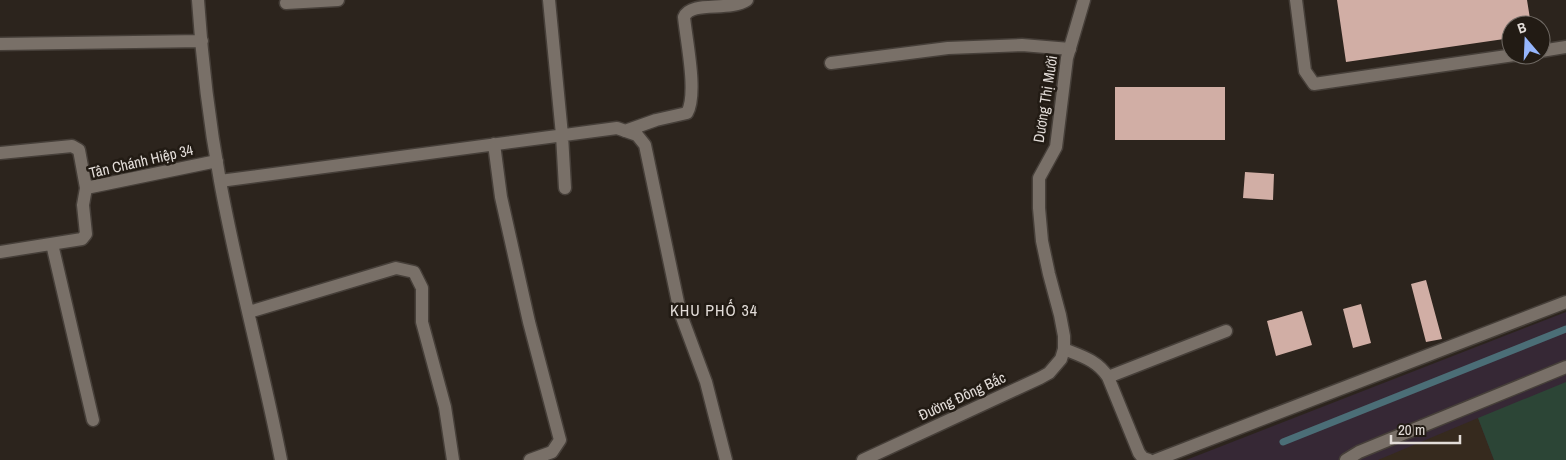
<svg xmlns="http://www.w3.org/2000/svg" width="1566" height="460" viewBox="0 0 1566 460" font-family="'Archivo Narrow',sans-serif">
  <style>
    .commercial { fill: #362835 }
    .built { fill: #362a1e }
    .green { fill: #2c4536 }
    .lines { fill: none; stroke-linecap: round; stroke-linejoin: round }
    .stream { stroke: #4b6e77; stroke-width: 7 }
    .building { fill: #d1aea5 }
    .street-casing { stroke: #463f39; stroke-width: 15 }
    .secondary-casing { stroke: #463f39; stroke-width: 15 }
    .street { stroke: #797068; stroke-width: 12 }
    .secondary { stroke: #797068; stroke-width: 12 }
    .labels { text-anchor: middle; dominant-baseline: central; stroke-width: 5; stroke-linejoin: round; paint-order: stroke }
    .street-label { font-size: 15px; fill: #e3ddd9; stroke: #221b14 }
    .neighbourhood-label { font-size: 16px; letter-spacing: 1px; fill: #e3ddd9; stroke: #221b14 }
  </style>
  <rect width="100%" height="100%" fill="#2c241d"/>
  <path class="commercial" d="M1566,312V460H1186Z"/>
  <path class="built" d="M1478,418L1494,460H1378Z"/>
  <path class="green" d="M1566,382V460H1494L1478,418Z"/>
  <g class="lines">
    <path class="stream" d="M1283,442L1566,329"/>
  </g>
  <path class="building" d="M1337,0H1527L1531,25H1511V38L1346,62Z
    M1115,87H1225V140H1115Z
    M1245,172L1274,174L1273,200L1243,198Z
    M1426,280L1442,339L1426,342L1411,284Z
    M1361,304L1371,343L1353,348L1343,309Z
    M1302,311L1312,345L1276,356L1267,321Z"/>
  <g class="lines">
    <g class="street-casing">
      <path id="street" d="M198,0C202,61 209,121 220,181C237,275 263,367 281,460
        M549,0L562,135L565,188
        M1296,0L1305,71L1314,84L1514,55
        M286,3L338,0
        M0,44L202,41
        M1541,51L1566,47
        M831,63L948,48L1022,45L1070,49
        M625,131L656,120L687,113C698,94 686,39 684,17C691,0 729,12 747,0
        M494,144L501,197L529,322L560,440L552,452L530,460
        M0,153L72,146L79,150L86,188
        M220,181L617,128L637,135L645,145L680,312L706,382L726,460
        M52,244L93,420
        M0,252L82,239L86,234L83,205L86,188L217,161
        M249,312L396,268L414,272L422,288V322L445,407L453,460
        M1064,349C1081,356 1097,360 1108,377L1139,453L1143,458L1149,460
        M1108,377L1226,331
        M1156,460L1566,302
        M1346,460L1359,452L1566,367"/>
    </g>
    <g class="secondary-casing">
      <path id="secondary" d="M863,460L1040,378L1049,373L1061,359L1064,349V336L1060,315L1049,274L1042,241L1039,208V178L1056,147L1067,58L1084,0"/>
    </g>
    <use href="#street" class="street"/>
    <use href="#secondary" class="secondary"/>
  </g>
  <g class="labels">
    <g class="street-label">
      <text transform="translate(1045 99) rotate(-81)">Dương Thị Mười</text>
      <text transform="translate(141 161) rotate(-13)">Tân Chánh Hiệp 34</text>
      <text transform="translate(962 396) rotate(-25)">Đường Đông Bắc</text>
    </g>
    <g class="neighbourhood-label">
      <text x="714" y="310">KHU PHỐ 34</text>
    </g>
  </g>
  <g transform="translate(1526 40) rotate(341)"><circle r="24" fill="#221b14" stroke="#6f6963"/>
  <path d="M0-4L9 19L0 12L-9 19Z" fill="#96b6fd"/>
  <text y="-8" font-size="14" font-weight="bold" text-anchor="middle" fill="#e3ddd9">B</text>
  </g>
  <path d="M1391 435v8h69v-8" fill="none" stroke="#e3ddd9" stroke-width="2.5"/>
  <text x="1398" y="435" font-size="15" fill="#e3ddd9" stroke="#221b14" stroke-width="4" paint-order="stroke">20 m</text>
</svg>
